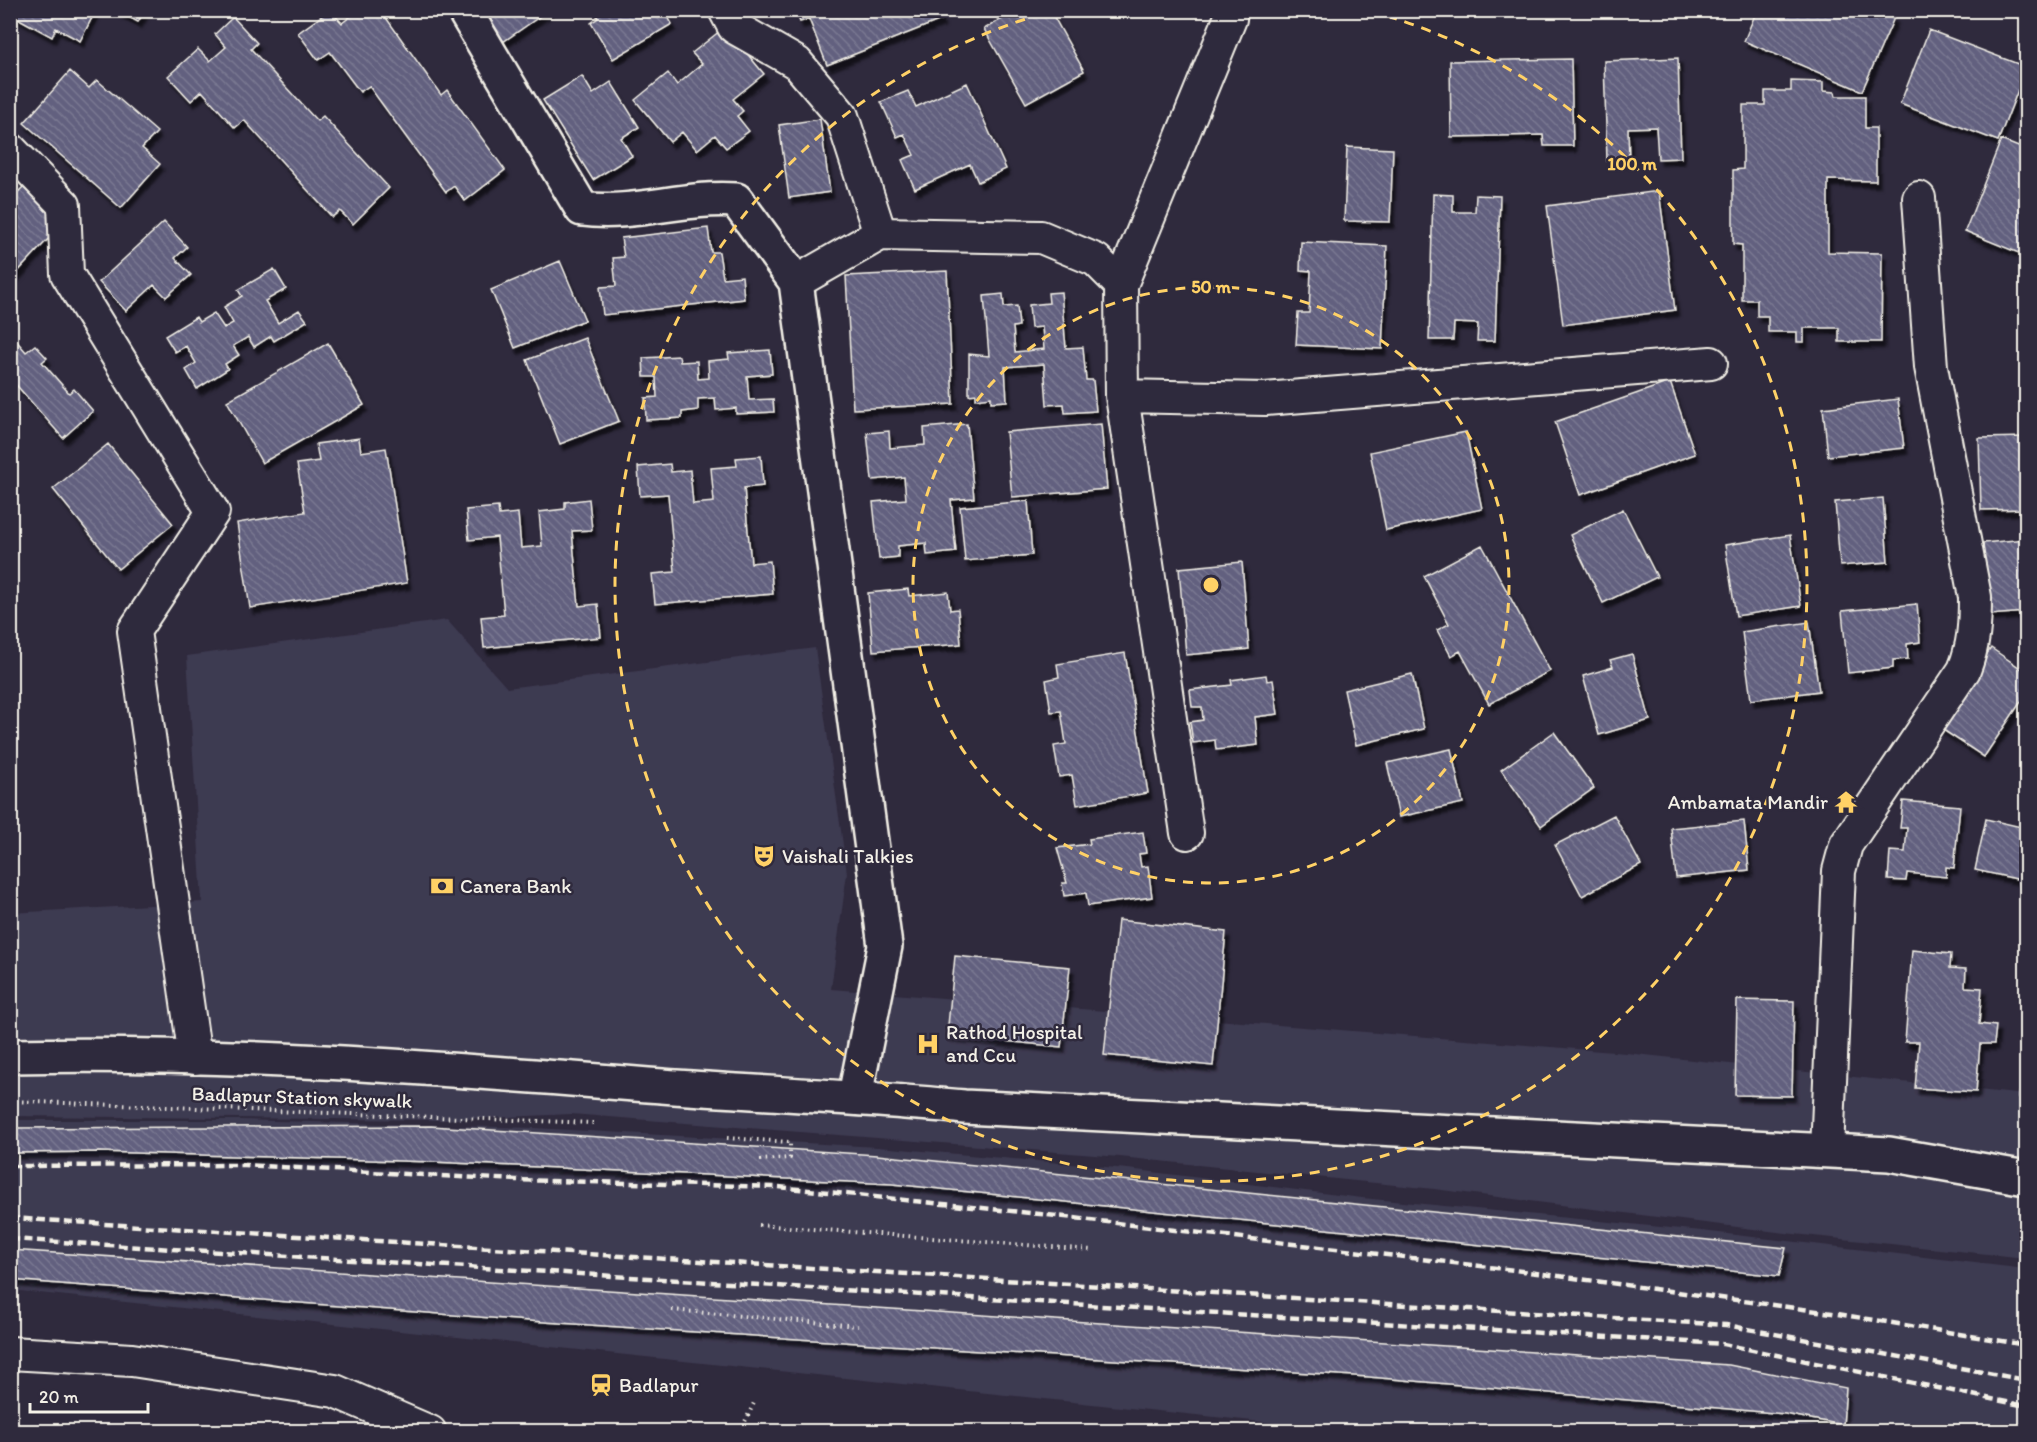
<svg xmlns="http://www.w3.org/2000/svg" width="2037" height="1442" viewBox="0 0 2037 1442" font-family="Itim,sans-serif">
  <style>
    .built { fill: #3e3a51 }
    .building { fill: url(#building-back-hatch); stroke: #f4f1e8; stroke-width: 1.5; filter: url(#shadow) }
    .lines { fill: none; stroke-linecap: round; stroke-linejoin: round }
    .street-casing { stroke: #f4f1e8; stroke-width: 36 }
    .secondary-casing { stroke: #f4f1e8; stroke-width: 38 }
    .path { stroke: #f4f1e8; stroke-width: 4; stroke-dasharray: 1.5 4.5; stroke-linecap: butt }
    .street { stroke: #2f2a3d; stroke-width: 32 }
    .secondary { stroke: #2f2a3d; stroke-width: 33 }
    .rail { stroke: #f4f1e8; stroke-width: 4.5; stroke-dasharray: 9 4.5; stroke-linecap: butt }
    .ring { fill: none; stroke: #ffd166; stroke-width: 3; stroke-dasharray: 10 8 }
    .labels { text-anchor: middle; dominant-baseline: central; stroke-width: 5; stroke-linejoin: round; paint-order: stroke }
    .poi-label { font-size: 20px; fill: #f4f1e8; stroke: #2f2a3d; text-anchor: start }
    .street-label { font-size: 20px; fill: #f4f1e8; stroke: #2f2a3d }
    .centre { fill: #ffd166; stroke: #2f2a3d; stroke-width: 3 }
    .ring-label { font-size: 18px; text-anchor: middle; font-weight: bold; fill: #ffd166; stroke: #2f2a3d; stroke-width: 5; stroke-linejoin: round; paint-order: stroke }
  </style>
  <defs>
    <pattern id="building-back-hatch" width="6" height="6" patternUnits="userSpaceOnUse" patternTransform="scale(1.5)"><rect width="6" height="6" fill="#62617f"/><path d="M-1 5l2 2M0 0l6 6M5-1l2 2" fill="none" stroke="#797891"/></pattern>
    <filter id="shadow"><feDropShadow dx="3.5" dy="6" stdDeviation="1.5" flood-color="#0009"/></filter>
  </defs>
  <rect width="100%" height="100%" fill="#2f2a3d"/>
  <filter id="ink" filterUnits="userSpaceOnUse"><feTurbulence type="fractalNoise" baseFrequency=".0167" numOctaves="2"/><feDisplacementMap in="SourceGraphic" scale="12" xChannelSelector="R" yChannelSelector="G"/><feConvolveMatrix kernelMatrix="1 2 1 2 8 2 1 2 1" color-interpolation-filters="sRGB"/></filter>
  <g filter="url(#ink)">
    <path class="built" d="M447,620L507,688L815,648L847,873L831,989L1626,1053L2026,1095V1258L1794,1234L1434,1189L1120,1157L571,1114L443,1120L11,1116V913L202,902L187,656Z
      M11,1120H241L534,1128L878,1147L1128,1169L1362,1198L1702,1231L2026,1269V1431H1348L11,1290Z"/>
    <path class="building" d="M10,10H96L80,41L56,28L52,37L10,14Z
      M116,10H145L138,22Z
      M330,10L342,23L359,10H391L384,15L441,95L447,90L505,170L465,201L454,186L446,192L369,86L360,92L330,52L318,60L298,33Z
      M476,10H549L500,44Z
      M594,10H664L672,24L613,59L591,23L598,18Z
      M795,10H938L941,20L827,65L809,19L800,22Z
      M1018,10H1050L1084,71L1026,103L984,29Z
      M1757,10H1876L1894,18L1862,91L1744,41Z
      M233,17L257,43L251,49L317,121L323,116L389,188L353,224L340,211L332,217L244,120L235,128L202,91L191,101L168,76L198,49L210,61L226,47L215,34Z
      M725,27L764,74L733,99L743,111L737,116L749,131L726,148L715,135L697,150L682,132L670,142L635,100L668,73L677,85L702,64L692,53Z
      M1929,30L2026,67V93L2018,90L1998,141L1900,104Z
      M1678,58L1681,158L1658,159L1656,127L1628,128L1629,160L1607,161L1604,61Z
      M1571,59L1573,146H1544L1543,135L1451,137L1450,61Z
      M70,71L89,88L97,80L157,132L142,148L160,164L121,208L24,123Z
      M582,76L593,94L611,82L639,127L621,138L632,156L593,180L543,100Z
      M1791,81L1823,82V91L1835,92L1836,96H1865V128H1876V181L1828,180V252L1882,253L1881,342H1839V328H1804V342H1797V332H1768V316H1757V300H1742V245L1733,244V170L1743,169V105H1765V91H1791Z
      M967,83L1006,169L978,182L970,164L915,189L902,160L914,155L904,134L897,137L881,102L908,91L916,107Z
      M820,119L830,192L789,198L779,125Z
      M2001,140L2026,150V256L1965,231Z
      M1347,147L1393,149L1390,222L1344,221Z
      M23,187L63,223L10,280V200Z
      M1659,191L1675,310L1563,325L1547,206Z
      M1433,194L1453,195V212H1475L1476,195L1500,196L1495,341H1477L1478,324L1454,323L1453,340H1429Z
      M164,222L187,247L175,258L191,275L166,297L154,285L126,311L99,282Z
      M708,228L711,252H719L723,278L742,276L744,299L603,315L600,287L616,286L613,258L624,257L621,238Z
      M1301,242L1387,246L1382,349L1296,345L1298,313H1309L1311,271L1300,270Z
      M560,261L585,320L515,348L491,290Z
      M274,269L286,289L265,301L278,323L299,310L307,321L274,341L271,336L254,347L248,337L233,346L239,355L225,364L228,369L197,389L186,370L196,363L186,346L175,352L165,336L196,317L199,322L214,313L224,328L233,323L224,307L242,296L238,290Z
      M947,271L953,404L853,409L846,276Z
      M1061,292L1066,348L1083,347L1086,380H1093L1096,411L1065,413L1064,404L1047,405L1044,364L1005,367L1007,401L991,402V397L976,399V394L969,395V354L989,356L984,296L1003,294L1004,307L1017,306L1019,326L1013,327L1015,352L1044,349L1042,327L1031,328L1029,305L1049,303L1048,293Z
      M14,338L26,352L35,345L47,358L42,362L69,393L74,389L93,411L63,438L10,378V340Z
      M585,338L619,421L560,444L527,360Z
      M328,343L364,405L262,463L227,401Z
      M770,350L772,374L747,376L749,400L773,399L774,412L736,414V408L716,410L715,398L698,399V410L682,412V418L646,420L645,398L657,397L656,377H644L643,358L679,356L680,362L697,361L698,379L709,378L708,361L729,359L728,353Z
      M1670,382L1695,454L1580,495L1555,422Z
      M1898,399L1904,448L1828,456L1823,408Z
      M967,424L974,498L951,500L956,552L927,555L926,543L898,546V557L879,559L873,502L906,499L904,477L872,480L867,433L889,431L890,448L925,445L924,428Z
      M1101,424L1107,489L1012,497L1006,432Z
      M1466,432L1482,509L1386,530L1370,452Z
      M2026,437V509L1981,510L1979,438Z
      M359,438L361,452L386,448L407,583L250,608L237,523L305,512L297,464L319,461L316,444Z
      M108,444L173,524L118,569L53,489Z
      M761,456L763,486L744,488L751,563L770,561L773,594L655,604L652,574L675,572L668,494L640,496L638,467L670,464L671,472L690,470L693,504L714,502L711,468L737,466L736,458Z
      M1883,498L1888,562L1840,566L1835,502Z
      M589,499L592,530L572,531L579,606L598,604L601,637L484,648L481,617L504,615L497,537L469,540L466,510L498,507L499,515L518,513L521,548L542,546L539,512L565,509V502Z
      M1028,501L1032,555L965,561L960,507Z
      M1623,509L1657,577L1603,603L1570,535Z
      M1790,535L1801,606L1736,616L1725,545Z
      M2026,539V612L1989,615L1983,543Z
      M1482,545L1550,671L1489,704L1460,651L1451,656L1437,630L1449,624L1424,576Z
      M1242,562L1249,649L1186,655L1179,568Z
      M908,589L909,596L948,592L950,610L958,609L961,644L873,651L868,593Z
      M1917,604L1920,642L1907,644L1908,659L1893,660V668L1848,673L1842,611Z
      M1809,622L1819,691L1751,700L1742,632Z
      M1991,648L2026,672V694L1984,757L1937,726Z
      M1125,653L1148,793L1077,805L1072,775L1059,777L1054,746L1066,744L1061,711L1051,712L1046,680L1059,677L1057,664Z
      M1632,654L1650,720L1599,735L1583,676L1613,667L1610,660Z
      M1412,674L1424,729L1356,745L1344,690Z
      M1266,675L1267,681L1273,680L1278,714L1255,717L1258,745L1216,750L1215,740L1193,743L1190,722L1203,720L1202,707H1192L1190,690L1232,685L1231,680Z
      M1554,732L1594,788L1541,826L1501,770Z
      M2023,746H2026V787H2024Z
      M1451,749L1463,803L1399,817L1387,763Z
      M1903,801L1960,806L1954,868L1946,867V877L1907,873L1906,881L1888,880L1890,851L1905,852L1907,828H1900Z
      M1614,815L1641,865L1582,896L1555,845Z
      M1986,819L2026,828V881L1975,870Z
      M1744,821L1749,870L1676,878L1671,828Z
      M1143,832L1146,853L1139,854L1141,867L1148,866L1152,897L1088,906L1086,893L1064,896L1062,883H1067L1057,848L1090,844L1089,839Z
      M1118,920L1226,932L1213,1066L1104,1055Z
      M1912,950L1951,954L1950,968L1966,969L1965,987L1982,988L1979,1024L1996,1026L1994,1044H1980L1976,1092L1915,1088L1919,1042H1905Z
      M955,956L1070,967L1061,1047L947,1035Z
      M1737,1000L1794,1001L1792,1096L1735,1095Z
      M2026,1040V1098L2019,1097Z
      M431,1126L877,1155L1786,1248L1779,1276L892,1184L433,1162L100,1152L10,1153V1128Z
      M10,1250L1729,1365L1846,1388L1843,1425L1785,1414L1369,1377L529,1321L10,1280Z"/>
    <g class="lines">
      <g class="street-casing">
        <path id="street" d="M725,10L734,27L797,63L842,116L880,234
          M10,149L64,205L67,274L213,512L134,631L195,1058
          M796,282L880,234L1041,237L1096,260L1121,285L1122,396L1187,833
          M1121,285L1230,19L1231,10
          M1122,396L1265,399L1711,363
          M1827,1151L1839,871L1846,845L1964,670C1974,645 1975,624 1975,597L1931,367L1919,198
          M10,1353L132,1360L335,1391L430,1432"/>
      </g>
      <g class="secondary-casing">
        <path id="secondary" d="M464,10L582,209C634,216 684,196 736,200L796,282L885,946L855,1096
          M10,1056C223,1051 436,1068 648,1085C753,1093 859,1097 964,1107L1889,1154L2026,1178"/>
      </g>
      <path class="path" d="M10,1101L593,1123
        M727,1138L790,1142V1158L760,1160
        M759,1225L1092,1250
        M672,1310L858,1326
        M740,1432L754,1403"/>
      <use href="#street" class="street"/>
      <use href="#secondary" class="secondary"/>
      <path class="rail" d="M10,1166L245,1165L516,1180L779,1187L1040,1214L1514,1270L1832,1313L2026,1345
        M10,1218L1726,1325L2026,1380
        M10,1239L1723,1344L2026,1406"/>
    </g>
  </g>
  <g class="ring">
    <circle cx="1211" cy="585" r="298"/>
    <path d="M1370 11A596 596 0 1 1 1052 11"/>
  </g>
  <defs>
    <g id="temple-bare" transform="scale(1.8)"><path d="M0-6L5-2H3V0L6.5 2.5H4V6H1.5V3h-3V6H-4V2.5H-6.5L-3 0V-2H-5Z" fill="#ffd166" stroke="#2f2a3d" stroke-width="2.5" paint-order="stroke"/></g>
    <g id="theatre-bare" transform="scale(1.8)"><path d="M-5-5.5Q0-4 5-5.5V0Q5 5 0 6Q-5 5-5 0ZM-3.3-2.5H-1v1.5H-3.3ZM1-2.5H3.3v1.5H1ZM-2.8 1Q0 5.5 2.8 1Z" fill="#ffd166" stroke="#2f2a3d" stroke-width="2.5" paint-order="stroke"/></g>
    <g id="bank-bare" transform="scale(1.8)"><path d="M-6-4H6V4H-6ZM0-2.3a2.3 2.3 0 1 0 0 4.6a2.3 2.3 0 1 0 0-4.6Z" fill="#ffd166" stroke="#2f2a3d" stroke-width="2.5" paint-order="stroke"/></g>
    <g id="hospital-bare" transform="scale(1.8)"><path d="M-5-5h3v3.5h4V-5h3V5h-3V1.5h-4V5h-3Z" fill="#ffd166" stroke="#2f2a3d" stroke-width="2.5" paint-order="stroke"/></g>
    <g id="station-bare" transform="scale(1.8)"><path d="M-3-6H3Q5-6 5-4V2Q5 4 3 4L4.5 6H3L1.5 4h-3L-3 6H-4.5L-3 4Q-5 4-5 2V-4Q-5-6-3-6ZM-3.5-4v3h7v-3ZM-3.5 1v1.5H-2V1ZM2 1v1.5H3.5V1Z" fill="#ffd166" stroke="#2f2a3d" stroke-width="2.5" paint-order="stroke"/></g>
  </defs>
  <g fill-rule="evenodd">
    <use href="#temple-bare" x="1846" y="802"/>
    <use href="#theatre-bare" x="764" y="856"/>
    <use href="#bank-bare" x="442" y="886"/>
    <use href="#hospital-bare" x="928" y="1044"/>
    <use href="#station-bare" x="601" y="1385"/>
  </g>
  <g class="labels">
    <g class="poi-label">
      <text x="1828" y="802" text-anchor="end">Ambamata Mandir</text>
      <text x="782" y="856">Vaishali Talkies</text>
      <text x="460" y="886">Canera Bank</text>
      <text x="946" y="1032">Rathod Hospital<tspan x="946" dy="23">and Ccu</tspan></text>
      <text x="619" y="1385">Badlapur</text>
    </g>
    <g class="street-label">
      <text transform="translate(302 1097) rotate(2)">Badlapur Station skywalk</text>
    </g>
  </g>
  <circle cx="1211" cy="585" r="9" class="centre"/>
  <g class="ring-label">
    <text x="1632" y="170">100 m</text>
    <text x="1211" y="293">50 m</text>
  </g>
  <rect width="2037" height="1442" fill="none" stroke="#2f2a3d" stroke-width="36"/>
  <rect x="18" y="18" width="2001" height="1406" fill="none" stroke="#f4f1e8" stroke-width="2" filter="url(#ink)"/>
  <path d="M30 1403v9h118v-9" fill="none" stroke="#f4f1e8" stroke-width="3"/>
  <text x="39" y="1403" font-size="18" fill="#f4f1e8" stroke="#2f2a3d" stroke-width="4.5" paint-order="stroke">20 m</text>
</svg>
